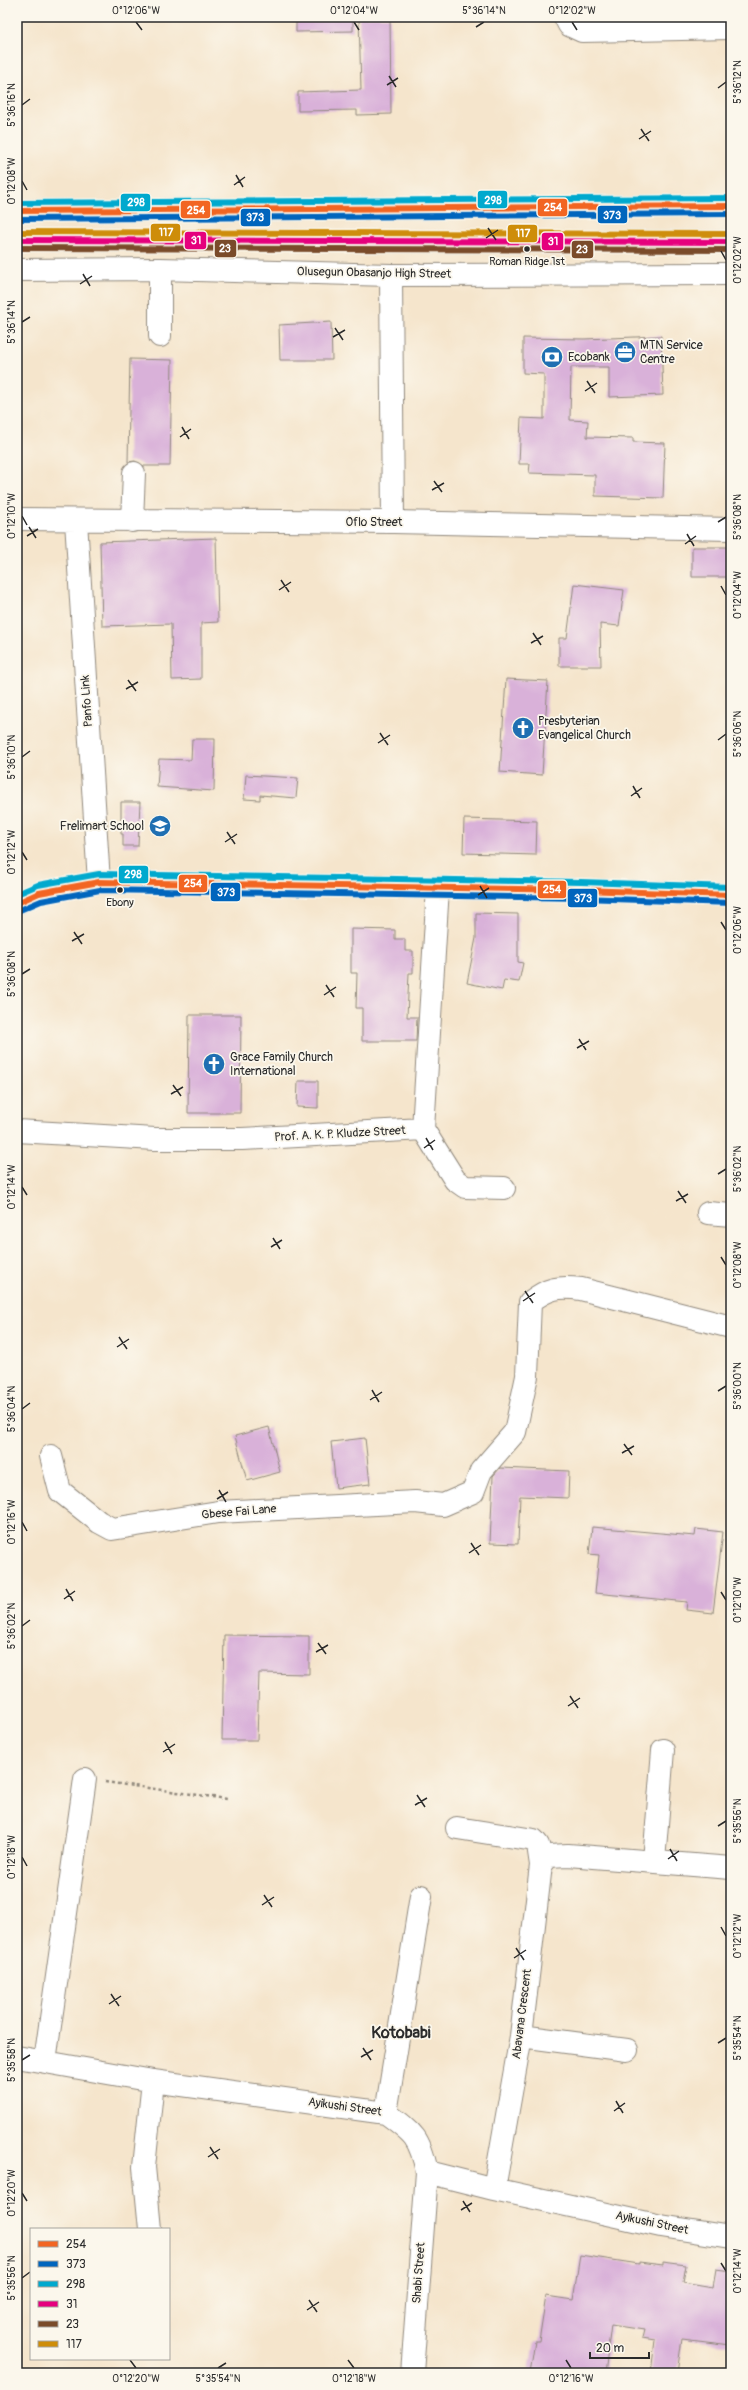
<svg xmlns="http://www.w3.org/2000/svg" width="748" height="2390" viewBox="0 0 748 2390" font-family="Pangolin,sans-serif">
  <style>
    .building { fill: #d9b1d9 }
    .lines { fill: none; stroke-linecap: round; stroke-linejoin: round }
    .minor-casing { stroke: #90887c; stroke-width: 24 }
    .major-casing { stroke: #90887c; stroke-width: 24 }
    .path { stroke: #90887c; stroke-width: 2.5; stroke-dasharray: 3 3; stroke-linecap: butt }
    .minor { stroke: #fff; stroke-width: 22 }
    .major { stroke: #fff; stroke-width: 22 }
    .bus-1-casing { stroke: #fbf7ec; stroke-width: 9 }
    .bus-2-casing { stroke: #fbf7ec; stroke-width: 9 }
    .bus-3-casing { stroke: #fbf7ec; stroke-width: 9 }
    .bus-4-casing { stroke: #fbf7ec; stroke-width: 9 }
    .bus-5-casing { stroke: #fbf7ec; stroke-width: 9 }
    .bus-6-casing { stroke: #fbf7ec; stroke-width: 9 }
    .bus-1 { stroke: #f26522; stroke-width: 6 }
    .bus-2 { stroke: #0065bd; stroke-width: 6 }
    .bus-3 { stroke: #00a9ce; stroke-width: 6 }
    .bus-4 { stroke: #e5007d; stroke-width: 6 }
    .bus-5 { stroke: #7a4b2a; stroke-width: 6 }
    .bus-6 { stroke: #ce8d09; stroke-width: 6 }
    .ticks { fill: none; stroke: #2b2b2b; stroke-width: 1.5 }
    .bus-dot { fill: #2b2b2b; stroke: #fbf7ec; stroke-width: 1.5 }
    .labels { text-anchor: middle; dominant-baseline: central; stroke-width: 3.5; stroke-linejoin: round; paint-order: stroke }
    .bus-label { font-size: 11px; fill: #2b2b2b; stroke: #fbf7ec }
    .street-label { font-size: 12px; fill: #2b2b2b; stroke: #fbf7ec }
    .poi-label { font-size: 12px; fill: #2b2b2b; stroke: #fbf7ec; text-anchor: start }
    .district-label { font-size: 16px; font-weight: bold; fill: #2b2b2b; stroke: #fbf7ec }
    .line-badge { stroke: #fbf7ec; stroke-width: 1.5 }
    .badge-label { font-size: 11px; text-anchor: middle; font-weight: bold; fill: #fff }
    .neatline { fill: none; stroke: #2b2b2b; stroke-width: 1.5 }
    .ticks-label { font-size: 10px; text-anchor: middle; fill: #2b2b2b }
  </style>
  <rect width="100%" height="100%" fill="#fbf7ec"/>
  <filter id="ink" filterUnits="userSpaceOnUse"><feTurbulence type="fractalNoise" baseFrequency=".025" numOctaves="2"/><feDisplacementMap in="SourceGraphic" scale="8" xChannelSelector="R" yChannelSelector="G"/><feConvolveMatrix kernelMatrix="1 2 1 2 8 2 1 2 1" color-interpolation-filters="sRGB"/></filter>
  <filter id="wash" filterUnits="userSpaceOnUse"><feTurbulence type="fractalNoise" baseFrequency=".012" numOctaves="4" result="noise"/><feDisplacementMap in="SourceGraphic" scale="16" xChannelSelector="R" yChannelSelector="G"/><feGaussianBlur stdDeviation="0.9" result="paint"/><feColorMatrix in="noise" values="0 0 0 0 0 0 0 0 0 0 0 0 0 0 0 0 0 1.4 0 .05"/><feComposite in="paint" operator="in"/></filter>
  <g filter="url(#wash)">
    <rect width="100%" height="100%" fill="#f5e5cc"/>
    <g id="blocks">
      <path class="building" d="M296,17H353V31L296,32Z
        M359,17H390L391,114L357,115V110L298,111V92L361,90Z
        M331,322L332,360H280L279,325Z
        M661,336L663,395L609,397V367H571L570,420L588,421L587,437L633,438V442L665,443L663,498L595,496V475L529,473L530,464H519L521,418L544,419V374L523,373V338L584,339Z
        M130,359L172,360L170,466H144L135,461L128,462Z
        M216,538L218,622L201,623V679L172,680L171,624L102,626L100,542Z
        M692,547H731V577H692Z
        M574,584L624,590L619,626L600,624L601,666H559V638H567Z
        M506,679L548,681L542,775L500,772Z
        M192,739H215L214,791L157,787L159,759L191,760Z
        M246,775L298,778L296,798L260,795V800L244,799Z
        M121,802H140L138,846H123V834H121Z
        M464,819L537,821L536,855L463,853Z
        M476,913L518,914V962L523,963L519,982L504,980L502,990L467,983L476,938Z
        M351,929L395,930V939H405V951H413V973H409L407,1017H417L416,1041H362V1008H356L357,973H351Z
        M189,1015H241L240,1113H188Z
        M298,1081H318V1108L297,1107Z
        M269,1427L280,1472L247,1481L235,1436Z
        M365,1438L370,1484L336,1488L331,1442Z
        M500,1468L569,1471L568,1498L520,1496L518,1544L490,1543L493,1476Z
        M592,1527L695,1536L696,1529L723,1532L713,1613L686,1610L687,1602L595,1593L599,1555L589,1554Z
        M224,1635L309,1636V1674L259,1673L257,1740H222Z
        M580,2255L639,2264V2262L663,2265V2262L686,2265L683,2282L713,2287L716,2270L731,2272V2345L682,2339L677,2373H651L655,2340L642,2338L644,2330L611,2325L605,2373H530L535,2341H539L546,2296L573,2300Z"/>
    </g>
  </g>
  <g filter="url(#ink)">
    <use href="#blocks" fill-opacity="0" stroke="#90887c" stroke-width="1"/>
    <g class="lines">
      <g class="minor-casing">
        <path id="minor" d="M565,17L569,25L582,31L731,28
          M17,270L160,269L391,275L731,274
          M391,275L393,522
          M160,336V269
          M17,519L393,522L731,529
          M76,521L99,882
          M132,521L134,473
          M17,903L39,893L99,882L581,890L731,895
          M423,1129L438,888
          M423,1129L455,1180L465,1187L504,1188
          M17,1131L155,1139H242L423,1129
          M708,1213L731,1215
          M51,1456L60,1491L99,1522L112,1529L218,1512L415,1502L443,1505L473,1492L481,1471L515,1432L527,1376L530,1302C548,1288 558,1286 581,1289L731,1327
          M457,1828L534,1840L538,1845L541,1865
          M654,1861L663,1750
          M521,2036L627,2050
          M17,2057L153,2081L386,2113C414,2133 420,2138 427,2172L494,2189L661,2226L731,2237
          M45,2061L85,1779
          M386,2113L421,1896
          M494,2189L521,2036L541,1865L549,1856L568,1855L731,1868
          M150,2229L144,2167L153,2081
          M412,2373L427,2172"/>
      </g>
      <g class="major-casing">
        <path id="major" d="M17,211L731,206
          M17,240L731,242"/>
      </g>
      <path class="path" d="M105,1782L227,1799"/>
      <use href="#minor" class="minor"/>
      <use href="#major" class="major"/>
      <g class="bus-1-casing">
        <path id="bus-1" d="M17,211L731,206
          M17,903L39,893L99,882L581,890L731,895"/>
      </g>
      <g class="bus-2-casing">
        <path id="bus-2" d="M17,219L731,214
          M20,910L41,901L100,890L581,898L731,903"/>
      </g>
      <g class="bus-3-casing">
        <path id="bus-3" d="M17,203L731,198
          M17,894L38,885L99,874L581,882L731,887"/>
      </g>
      <g class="bus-4-casing">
        <path id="bus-4" d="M17,240L731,242"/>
      </g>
      <g class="bus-5-casing">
        <path id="bus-5" d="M17,248L731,250"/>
      </g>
      <g class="bus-6-casing">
        <path id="bus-6" d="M17,232L731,234"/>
      </g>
      <use href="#bus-1" class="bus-1"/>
      <use href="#bus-2" class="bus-2"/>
      <use href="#bus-3" class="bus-3"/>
      <use href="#bus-4" class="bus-4"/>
      <use href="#bus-5" class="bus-5"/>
      <use href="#bus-6" class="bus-6"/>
    </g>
  </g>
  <path class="ticks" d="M136,22L142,30M354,22L359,30M572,22L577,30M476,27L484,22M389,76L396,87M387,85L398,78M718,88L726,82M22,105L30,99M641,129L649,141M639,139L651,131M236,175L243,187M22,181L27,190M234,185L245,177M488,228L496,240M486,238L498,230M721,251L726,260M83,274L90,286M80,284L92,276M22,322L30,317M335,328L343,340M333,337L345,330M587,381L595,393M585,391L597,383M182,427L189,439M180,437L191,429M434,481L442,492M432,490L444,483M22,516L27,525M718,522L726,517M29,527L36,538M687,534L694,546M27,536L38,529M685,544L696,536M281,580L289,592M721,586L726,595M279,590L291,582M533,633L541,645M531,643L543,636M128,680L136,691M126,689L138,682M380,733L388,745M718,740L726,734M378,743L390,735M22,757L30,751M633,786L640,798M631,796L642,788M227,832L235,844M225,842L237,834M22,852L27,860M480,886L487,898M478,895L489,888M721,922L726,930M74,932L82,944M72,941L84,934M22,974L30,969M326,985L334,997M324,995L336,987M579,1039L586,1050M577,1048L589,1041M173,1085L181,1096M171,1094L183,1087M426,1138L433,1150M424,1148L435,1140M718,1174L726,1169M22,1187L27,1195M678,1191L686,1203M676,1201L688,1194M273,1238L280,1249M271,1247L282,1240M721,1257L726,1265M525,1291L533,1303M523,1301L535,1293M119,1337L127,1349M117,1347L129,1339M372,1390L379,1402M718,1391L726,1386M370,1400L382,1392M22,1409L30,1403M624,1444L632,1455M622,1453L634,1446M219,1490L226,1502M217,1499L228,1492M22,1522L27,1531M471,1543L479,1555M469,1553L481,1545M66,1589L73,1601M721,1592L726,1600M64,1599L75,1591M22,1626L30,1620M318,1643L326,1654M316,1652L328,1645M570,1696L578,1708M568,1706L580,1698M165,1742L172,1754M163,1752L175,1744M417,1795L425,1807M415,1805L427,1798M718,1826L726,1821M670,1849L677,1861M22,1857L27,1866M668,1859L679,1851M264,1895L272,1907M262,1905L274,1897M721,1927L726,1936M516,1948L524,1960M514,1958L526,1950M111,1994L119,2006M109,2004L121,1996M718,2043L726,2038M363,2048L371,2060M361,2057L373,2050M22,2060L30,2055M616,2101L623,2113M614,2111L625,2103M210,2147L218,2159M208,2157L220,2149M22,2193L27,2201M463,2201L470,2212M461,2210L472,2203M721,2263L726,2271M22,2278L30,2272M309,2300L317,2312M307,2310L319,2302M130,2360L136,2368M348,2360L354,2368M566,2360L571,2368M218,2368L226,2363"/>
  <defs>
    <g id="office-disc" transform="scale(1.15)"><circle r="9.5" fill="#1f6fb2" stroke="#fbf7ec"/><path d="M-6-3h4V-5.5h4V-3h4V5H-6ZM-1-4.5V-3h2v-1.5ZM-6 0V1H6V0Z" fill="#fff"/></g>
    <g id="bank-disc" transform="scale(1.15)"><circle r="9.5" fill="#1f6fb2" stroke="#fbf7ec"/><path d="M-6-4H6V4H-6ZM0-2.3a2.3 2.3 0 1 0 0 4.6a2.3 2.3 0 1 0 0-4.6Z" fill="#fff"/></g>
    <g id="church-disc" transform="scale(1.15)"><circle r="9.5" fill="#1f6fb2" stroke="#fbf7ec"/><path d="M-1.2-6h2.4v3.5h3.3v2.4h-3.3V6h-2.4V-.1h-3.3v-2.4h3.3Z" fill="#fff"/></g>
    <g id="school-disc" transform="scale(1.15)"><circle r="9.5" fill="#1f6fb2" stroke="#fbf7ec"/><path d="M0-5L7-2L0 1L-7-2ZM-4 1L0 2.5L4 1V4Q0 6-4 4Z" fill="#fff"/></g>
  </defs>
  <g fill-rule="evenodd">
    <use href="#office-disc" x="625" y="352"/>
    <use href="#bank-disc" x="552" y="357"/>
    <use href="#church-disc" x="523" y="728"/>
    <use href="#school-disc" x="160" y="826"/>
    <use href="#church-disc" x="214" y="1064"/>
  </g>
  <g class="bus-dot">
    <circle cx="527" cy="249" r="3.5"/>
    <circle cx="120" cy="890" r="3.5"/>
  </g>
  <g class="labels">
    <g class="bus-label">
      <text x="527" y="261">Roman Ridge 1st</text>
      <text x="120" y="902">Ebony</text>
    </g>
    <g class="street-label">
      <text transform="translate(374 273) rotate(1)">Olusegun Obasanjo High Street</text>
      <text x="374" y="522">Oflo Street</text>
      <text transform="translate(87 701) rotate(-94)">Panfo Link</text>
      <text transform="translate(340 1134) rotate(-3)">Prof. A. K. P. Kludze Street</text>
      <text transform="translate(239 1512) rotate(-5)">Gbese Fai Lane</text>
      <text transform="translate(522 2014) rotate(-83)">Abavana Crescent</text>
      <text transform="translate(345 2107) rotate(8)">Ayikushi Street</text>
      <text transform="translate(652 2223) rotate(12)">Ayikushi Street</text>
      <text transform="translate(419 2273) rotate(-86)">Shabi Street</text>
    </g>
    <g class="poi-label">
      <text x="640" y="345">MTN Service<tspan x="640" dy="14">Centre</tspan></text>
      <text x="568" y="357">Ecobank</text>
      <text x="538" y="721">Presbyterian<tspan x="538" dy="14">Evangelical Church</tspan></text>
      <text x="144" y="826" text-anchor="end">Frelimart School</text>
      <text x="230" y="1057">Grace Family Church<tspan x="230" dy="14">International</tspan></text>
    </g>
    <g class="district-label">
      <text x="401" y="2033">Kotobabi</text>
    </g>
  </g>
  <g class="line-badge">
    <rect x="477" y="190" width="31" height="19" rx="4" fill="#00a9ce"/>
    <rect x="120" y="193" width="31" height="19" rx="4" fill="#00a9ce"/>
    <rect x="537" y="198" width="31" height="19" rx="4" fill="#f26522"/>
    <rect x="180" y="200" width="31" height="19" rx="4" fill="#f26522"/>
    <rect x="597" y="205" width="31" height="19" rx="4" fill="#0065bd"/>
    <rect x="240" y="208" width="31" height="19" rx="4" fill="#0065bd"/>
    <rect x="150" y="223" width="31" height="19" rx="4" fill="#ce8d09"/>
    <rect x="507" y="224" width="31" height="19" rx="4" fill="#ce8d09"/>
    <rect x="184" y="231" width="23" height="19" rx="4" fill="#e5007d"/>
    <rect x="541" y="232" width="23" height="19" rx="4" fill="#e5007d"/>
    <rect x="214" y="239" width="23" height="19" rx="4" fill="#7a4b2a"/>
    <rect x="571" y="240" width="23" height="19" rx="4" fill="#7a4b2a"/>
    <rect x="118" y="865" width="31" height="19" rx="4" fill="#00a9ce"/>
    <rect x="178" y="874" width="30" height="19" rx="4" fill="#f26522"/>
    <rect x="537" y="880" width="30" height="19" rx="4" fill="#f26522"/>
    <rect x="210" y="882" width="31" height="20" rx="4" fill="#0065bd"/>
    <rect x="567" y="888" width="31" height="20" rx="4" fill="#0065bd"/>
  </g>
  <g class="badge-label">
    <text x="493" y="204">298</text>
    <text x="136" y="206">298</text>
    <text x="553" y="211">254</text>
    <text x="196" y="214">254</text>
    <text x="612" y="219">373</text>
    <text x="255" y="221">373</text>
    <text x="166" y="236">117</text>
    <text x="523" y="237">117</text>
    <text x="196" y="244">31</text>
    <text x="553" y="245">31</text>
    <text x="225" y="252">23</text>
    <text x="582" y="253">23</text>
    <text x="133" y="878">298</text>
    <text x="193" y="887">254</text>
    <text x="552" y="893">254</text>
    <text x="226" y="896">373</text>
    <text x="583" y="902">373</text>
  </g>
  <rect width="748" height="2390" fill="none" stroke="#fbf7ec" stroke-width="44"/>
  <rect x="30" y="2228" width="140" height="132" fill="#fbf7ec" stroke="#a8a59f"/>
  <rect x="38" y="2241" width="20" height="6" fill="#f26522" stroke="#a8a59f"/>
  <text x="66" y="2248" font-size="12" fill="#2b2b2b">254</text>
  <rect x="38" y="2261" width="20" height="6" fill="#0065bd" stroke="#a8a59f"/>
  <text x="66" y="2268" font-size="12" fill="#2b2b2b">373</text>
  <rect x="38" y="2281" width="20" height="6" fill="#00a9ce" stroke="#a8a59f"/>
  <text x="66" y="2288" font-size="12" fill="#2b2b2b">298</text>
  <rect x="38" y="2301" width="20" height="6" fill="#e5007d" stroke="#a8a59f"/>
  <text x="66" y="2308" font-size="12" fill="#2b2b2b">31</text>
  <rect x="38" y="2321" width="20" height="6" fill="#7a4b2a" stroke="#a8a59f"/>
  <text x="66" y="2328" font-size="12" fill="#2b2b2b">23</text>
  <rect x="38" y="2341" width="20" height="6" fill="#ce8d09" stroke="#a8a59f"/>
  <text x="66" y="2348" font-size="12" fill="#2b2b2b">117</text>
  <path d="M590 2352v6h59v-6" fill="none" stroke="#2b2b2b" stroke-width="2"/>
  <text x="596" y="2352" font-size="12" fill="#2b2b2b" stroke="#fbf7ec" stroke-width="3" paint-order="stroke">20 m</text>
  <rect x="22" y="22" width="704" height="2346" class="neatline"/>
  <g class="ticks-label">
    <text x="136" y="14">0°12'06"W</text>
    <text x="354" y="14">0°12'04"W</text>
    <text x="484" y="14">5°36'14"N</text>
    <text x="572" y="14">0°12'02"W</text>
    <text transform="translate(737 82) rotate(-90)" y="4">5°36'12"N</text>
    <text transform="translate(11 105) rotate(-90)" y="4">5°36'16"N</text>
    <text transform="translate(11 181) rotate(-90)" y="4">0°12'08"W</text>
    <text transform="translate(737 260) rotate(-90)" y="4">0°12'02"W</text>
    <text transform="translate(11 322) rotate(-90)" y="4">5°36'14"N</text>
    <text transform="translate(11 516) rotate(-90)" y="4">0°12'10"W</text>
    <text transform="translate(737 517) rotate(-90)" y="4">5°36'08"N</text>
    <text transform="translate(737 595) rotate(-90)" y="4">0°12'04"W</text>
    <text transform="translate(737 734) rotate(-90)" y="4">5°36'06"N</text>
    <text transform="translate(11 757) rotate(-90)" y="4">5°36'10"N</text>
    <text transform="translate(11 852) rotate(-90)" y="4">0°12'12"W</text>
    <text transform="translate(737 930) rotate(-90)" y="4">0°12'06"W</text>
    <text transform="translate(11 974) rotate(-90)" y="4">5°36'08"N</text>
    <text transform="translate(737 1169) rotate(-90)" y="4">5°36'02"N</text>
    <text transform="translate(11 1187) rotate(-90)" y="4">0°12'14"W</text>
    <text transform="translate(737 1265) rotate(-90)" y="4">0°12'08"W</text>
    <text transform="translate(737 1386) rotate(-90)" y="4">5°36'00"N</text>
    <text transform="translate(11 1409) rotate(-90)" y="4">5°36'04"N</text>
    <text transform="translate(11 1522) rotate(-90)" y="4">0°12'16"W</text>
    <text transform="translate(737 1600) rotate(-90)" y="4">0°12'10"W</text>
    <text transform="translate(11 1626) rotate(-90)" y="4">5°36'02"N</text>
    <text transform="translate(737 1821) rotate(-90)" y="4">5°35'56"N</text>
    <text transform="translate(11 1857) rotate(-90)" y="4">0°12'18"W</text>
    <text transform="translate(737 1936) rotate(-90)" y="4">0°12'12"W</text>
    <text transform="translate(737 2038) rotate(-90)" y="4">5°35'54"N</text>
    <text transform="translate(11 2060) rotate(-90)" y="4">5°35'58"N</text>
    <text transform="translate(11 2193) rotate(-90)" y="4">0°12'20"W</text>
    <text transform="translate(737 2271) rotate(-90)" y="4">0°12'14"W</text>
    <text transform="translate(11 2278) rotate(-90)" y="4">5°35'56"N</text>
    <text x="136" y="2382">0°12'20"W</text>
    <text x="218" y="2382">5°35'54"N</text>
    <text x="354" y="2382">0°12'18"W</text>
    <text x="571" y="2382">0°12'16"W</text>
  </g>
</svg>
